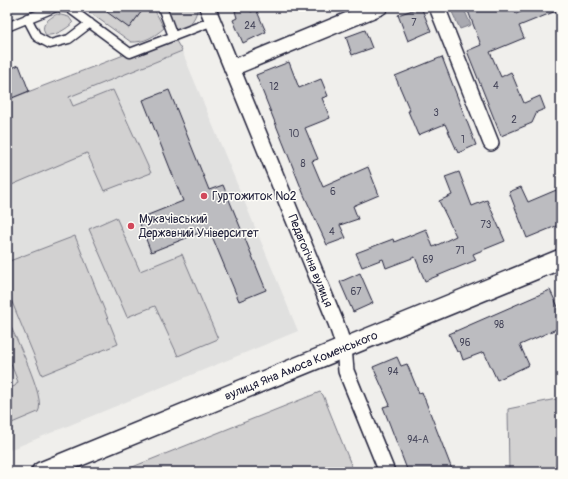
<svg xmlns="http://www.w3.org/2000/svg" width="568" height="479" viewBox="0 0 568 479" font-family="Pangolin,sans-serif">
  <style>
    .built { fill: #e0e0df }
    .green { fill: #d2d1d1; stroke: #7a7a86 }
    .water { fill: #a9a9b0; stroke: #737381 }
    .building { fill: #bcbcc0; stroke: #22223b }
    .lines { fill: none; stroke-linecap: round; stroke-linejoin: round }
    .service-casing { stroke: #22223b; stroke-width: 11 }
    .minor-casing { stroke: #22223b; stroke-width: 18 }
    .tertiary-casing { stroke: #22223b; stroke-width: 22 }
    .service { stroke: #fdfcf7; stroke-width: 8 }
    .minor { stroke: #fdfcf7; stroke-width: 15 }
    .tertiary { stroke: #fdfcf7; stroke-width: 19 }
    .poi-dot { fill: #d1495b; stroke: #fdfcf7; stroke-width: 1.5 }
    .labels { text-anchor: middle; dominant-baseline: central; stroke-width: 3; stroke-linejoin: round; paint-order: stroke }
    .number-label { font-size: 10px; fill: #48485c }
    .poi-label { font-size: 12px; fill: #22223b; stroke: #fdfcf7; text-anchor: start }
    .street-label { font-size: 12px; fill: #22223b; stroke: #fdfcf7 }
  </style>
  <rect width="100%" height="100%" fill="#f0efec"/>
  <filter id="ink" filterUnits="userSpaceOnUse"><feTurbulence type="fractalNoise" baseFrequency=".025" numOctaves="2"/><feDisplacementMap in="SourceGraphic" scale="8" xChannelSelector="R" yChannelSelector="G"/><feConvolveMatrix kernelMatrix="1 2 1 2 8 2 1 2 1" color-interpolation-filters="sRGB"/></filter>
  <g filter="url(#ink)">
    <path class="built" d="M182,51L298,331L7,451V121Z"/>
    <path class="green" d="M82,7H103L129,28L145,7H153L164,28C155,36 144,43 131,42Z
      M166,7H198C195,21 189,28 175,31Z
      M57,14L69,17L73,23C66,29 56,36 46,35C39,25 48,19 57,14Z
      M173,36L182,51L69,97L73,106L113,90L151,173L104,191L87,153L7,187V100Z
      M116,217L140,271L182,254L218,339L178,356L155,306L127,317L89,229Z
      M75,236L118,344L42,375L7,290V262Z
      M7,318C14,335 47,399 38,412L7,425V389L15,386L18,382L7,354Z
      M320,392L323,395L354,472H120Z
      M561,398V472H509L508,409Z"/>
    <path class="water" d="M463,7L471,25L460,29L452,12Z"/>
    <path class="building" d="M100,7H145L129,28Z
      M244,7H248L251,12L256,9L266,32L243,43L233,20L237,18L235,11Z
      M421,7L431,31L408,41L398,15Z
      M478,7H513L516,14L533,7H561V9L519,26L524,38L490,52L501,77L511,72L524,103L540,96L545,109L537,112L532,123L501,136L467,51L481,45L468,11Z
      M365,30L372,48L352,55L346,37Z
      M442,57L476,145L458,153L445,124L418,135L408,111H410L395,76Z
      M289,62L299,88L321,79L328,96L322,98L330,118L305,128L318,159L312,161L323,187L368,167L379,195L353,206L358,219L340,225L346,238L327,245L304,195L256,75Z
      M19,65L29,91L7,100V70Z
      M169,90L209,190L223,185L266,290L239,301L209,229L151,252L138,219L183,201L143,100Z
      M459,172L472,206L487,200L505,241L473,254L476,260L425,281L415,257L386,268L383,259L362,267L356,253L393,239L394,242L426,229L433,247L456,236L439,201L452,195L445,177Z
      M521,187L528,202L561,188V224L527,238L509,192Z
      M360,273L373,303L353,312L340,282Z
      M550,290L561,313V327L520,345L529,365L497,380L484,352L463,360L460,351L457,352L449,334Z
      M397,357L401,366L407,364L419,393L422,392L453,472H408L383,407L390,405L373,367Z"/>
    <g class="lines">
      <g class="service-casing">
        <path id="service" d="M60,7L69,8L130,53L213,21
          M162,7L173,36
          M27,18L37,37L50,44L69,39L90,23
          M7,27L56,7"/>
      </g>
      <g class="minor-casing">
        <g id="minor">
          <path id="s1" d="M207,7L336,323L344,347L346,371L387,472"/>
          <path d="M437,7L491,143"/>
          <path d="M232,68L380,7"/>
        </g>
      </g>
      <g class="tertiary-casing">
        <g id="tertiary">
          <path id="s2" d="M41,472L561,259"/>
        </g>
      </g>
      <use href="#service" class="service"/>
      <use href="#minor" class="minor"/>
      <use href="#tertiary" class="tertiary"/>
    </g>
  </g>
  <g class="poi-dot">
    <circle cx="204" cy="196" r="4"/>
    <circle cx="131" cy="226" r="4"/>
  </g>
  <g class="labels">
    <g class="number-label">
      <text x="414" y="23">7</text>
      <text x="250" y="26">24</text>
      <text x="496" y="86">4</text>
      <text x="274" y="87">12</text>
      <text x="436" y="113">3</text>
      <text x="514" y="120">2</text>
      <text x="294" y="134">10</text>
      <text x="463" y="140">1</text>
      <text x="303" y="164">8</text>
      <text x="333" y="192">6</text>
      <text x="486" y="225">73</text>
      <text x="332" y="232">4</text>
      <text x="460" y="251">71</text>
      <text x="428" y="260">69</text>
      <text x="356" y="292">67</text>
      <text x="499" y="325">98</text>
      <text x="465" y="343">96</text>
      <text x="393" y="372">94</text>
      <text x="418" y="440">94-А</text>
    </g>
    <g class="poi-label">
      <text x="212" y="196">Гуртожиток №2</text>
      <text x="139" y="219">Мукачівський<tspan x="139" dy="14">Державний Університет</tspan></text>
    </g>
    <g class="street-label">
      <text stroke="none"><textPath href="#s1" startOffset="274">Педагогічна вулиця</textPath></text>
      <text stroke="none"><textPath href="#s2" startOffset="281">вулиця Яна Амоса Коменського</textPath></text>
    </g>
  </g>
  <rect width="568" height="479" fill="none" stroke="#fdfcf7" stroke-width="24"/>
  <rect x="12" y="12" width="544" height="455" fill="none" stroke="#22223b" stroke-width="1.5" filter="url(#ink)"/>
</svg>
